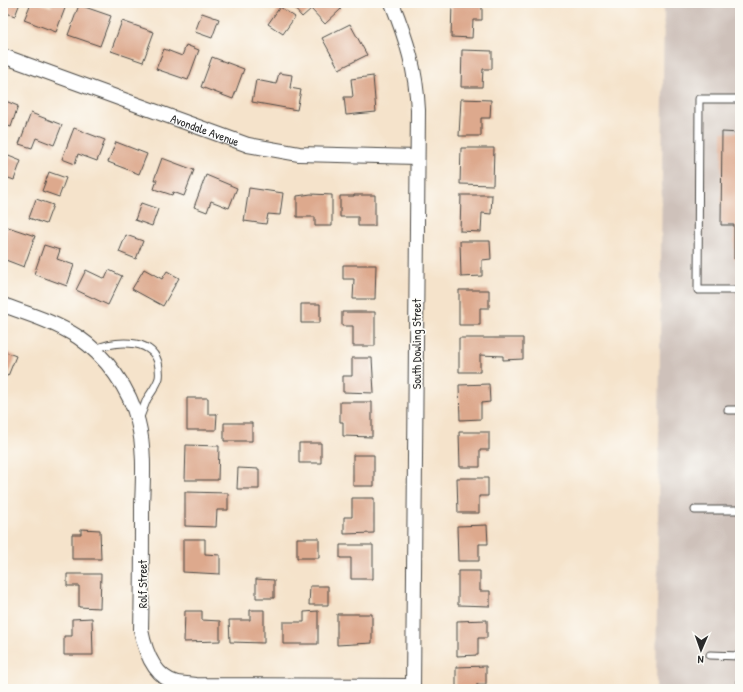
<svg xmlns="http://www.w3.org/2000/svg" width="743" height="692" viewBox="0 0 743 692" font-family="'Patrick Hand',sans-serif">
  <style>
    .industrial { fill: #cec1ba }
    .building { fill: #dda98d }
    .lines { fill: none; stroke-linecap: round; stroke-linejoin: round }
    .lane-casing { stroke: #494743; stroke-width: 9 }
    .street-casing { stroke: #494743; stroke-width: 16 }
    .lane { stroke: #fff; stroke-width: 7 }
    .street { stroke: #fff; stroke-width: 14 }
    .labels { text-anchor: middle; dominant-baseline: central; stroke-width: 3; stroke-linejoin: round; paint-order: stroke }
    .street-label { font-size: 12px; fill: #2b2b2b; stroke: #fdfcf7 }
  </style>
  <rect width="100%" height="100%" fill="#fdfcf7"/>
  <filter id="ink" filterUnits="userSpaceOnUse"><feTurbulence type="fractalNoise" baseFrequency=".025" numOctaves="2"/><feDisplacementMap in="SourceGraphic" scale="8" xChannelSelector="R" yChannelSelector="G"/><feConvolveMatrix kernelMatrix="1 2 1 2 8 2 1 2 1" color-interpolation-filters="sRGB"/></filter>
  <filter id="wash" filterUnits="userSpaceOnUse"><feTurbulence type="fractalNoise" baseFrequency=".012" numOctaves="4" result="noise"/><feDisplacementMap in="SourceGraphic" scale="16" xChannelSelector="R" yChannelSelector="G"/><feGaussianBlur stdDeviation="0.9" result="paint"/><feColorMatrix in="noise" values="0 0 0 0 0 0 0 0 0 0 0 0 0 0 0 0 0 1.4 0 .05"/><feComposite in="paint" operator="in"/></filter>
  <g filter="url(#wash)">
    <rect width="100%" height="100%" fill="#f5e3cb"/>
    <path class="industrial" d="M664,3H740V689H656Z"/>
    <g id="blocks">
      <path class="building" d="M3,3H20L15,16L3,12Z
        M31,3H39L51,7L53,3H67L56,32L24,20Z
        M298,3H335L341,9L325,24L311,9L302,17L293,7Z
        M452,3H482V20H473L472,38L451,37Z
        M79,5L111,16L100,46L68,35Z
        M280,7L295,17L283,34L268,24Z
        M202,13L219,19L212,38L195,32Z
        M122,21L154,32L143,62L111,51Z
        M350,24L367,55L339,69L322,38Z
        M186,45L199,50L188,80L156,69L164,49L182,56Z
        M462,50L492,51V69H483L482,87H461Z
        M212,57L244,69L233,99L201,87Z
        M279,73L292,75L290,88L301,90L297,110L252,102L256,80L276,84Z
        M373,76L376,112L346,115L344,97H353L351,79Z
        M461,99L491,100L490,118H481V136H459Z
        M3,100L18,106L11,127L3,124Z
        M31,113L62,125L54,145L36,138L32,148L19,144Z
        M74,128L105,140L97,161L78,154L75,164L62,159Z
        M722,132L740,133V259H734V225H721Z
        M116,142L147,154L139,174L108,162Z
        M461,148H494L493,185L460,184Z
        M6,155L21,161L14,180L3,176V164Z
        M162,158L194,170L184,196L173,192L172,195L154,189L157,180H154Z
        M49,172L66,178L59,197L42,191Z
        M206,175L237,188L229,208L211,201L207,212L194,207Z
        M249,188L283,193L280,215L268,214L266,224L244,221Z
        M311,194L332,195V226H315V217H297V196Z
        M354,195H375V226H358V217H340V196H354Z
        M461,195H492L491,214L482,213L481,232L460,231Z
        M36,199L53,205L46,224L29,218Z
        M141,203L158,209L152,226L135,220Z
        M8,227L35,236L24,267L3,259V237Z
        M126,235L143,241L136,259L119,252Z
        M460,241H490L491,259L482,260V276L461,277Z
        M44,245L60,250L57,259L74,265L67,286L34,274Z
        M343,265H376L375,299H353L354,279H343Z
        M144,269L162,279L167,271L179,278L163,306L132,289Z
        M86,270L105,279L109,270L122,276L108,305L76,290Z
        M459,290H489V308H480V325H459Z
        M301,304H320V323H301Z
        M342,312H375V346H353V326H342Z
        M459,338H523V359L503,360V356L480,355V372H459Z
        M3,351L16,356L8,376L3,374Z
        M352,358H372L374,393L343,392V376H352Z
        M489,384L490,402L481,403V419L460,420L459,385Z
        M187,398H208V414H217L216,430H187Z
        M340,402H372V437L343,436V422H340Z
        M224,423H252V441H224Z
        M459,432H489V450H480V467H460Z
        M299,443H321V463H299Z
        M186,445L219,446L218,480H185Z
        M353,455H374V486H353Z
        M238,468L259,469V489H237Z
        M457,478H488V496H479V513H458Z
        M185,492L228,493V510H217L216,527L185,526Z
        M352,498H374V533L344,534V517H352Z
        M487,525L488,544H479V561H458L457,526Z
        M81,529L100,530L101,559H72V534H81Z
        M297,538H319V558H297Z
        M183,539H205V554L220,555V574L183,572Z
        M340,545H373V579H351V558H340Z
        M458,571H480V591H490V606L458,605Z
        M67,574H101L100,608L79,607V586H67Z
        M256,579L274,580V598H256Z
        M310,586H328V605H309Z
        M250,610H264V643L230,642L229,620H250Z
        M185,611H202V620L220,621V641L184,642Z
        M318,611V644H283V622H304V612Z
        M337,614H372V643L337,645Z
        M92,618L93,655H64V636H72V619Z
        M487,620V638H478V655L457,656V621Z
        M486,666V684H477V689H456V667Z
        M737,674H740V689H737Z"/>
    </g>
  </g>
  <g filter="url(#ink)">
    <use href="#blocks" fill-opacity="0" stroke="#494743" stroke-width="1"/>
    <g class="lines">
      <g class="lane-casing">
        <path id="lane" d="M740,99H699L698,290H740
          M93,350C113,341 150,337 158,362C159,367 160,373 159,378C157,385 151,393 147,399C144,406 142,413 139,419
          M728,410H740
          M695,510H740
          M710,655L740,656"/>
      </g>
      <g class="street-casing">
        <g id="street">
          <path d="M392,3C407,41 416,69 418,110L413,689"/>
          <path id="s1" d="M3,56L248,145L299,154L417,157"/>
          <path d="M3,305C28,314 55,322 78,337C106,356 130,389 138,422C145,449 143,479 142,506C142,548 142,589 141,630C145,651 154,677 177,683C183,684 189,684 196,685L413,686"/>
        </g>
      </g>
      <use href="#lane" class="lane"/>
      <use href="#street" class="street"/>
    </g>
  </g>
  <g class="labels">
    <g class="street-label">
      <text stroke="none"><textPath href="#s1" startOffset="215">Avondale Avenue</textPath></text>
      <text transform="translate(416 344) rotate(-90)">South Dowling Street</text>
      <text transform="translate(142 584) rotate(-90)">Rolf Street</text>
    </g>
  </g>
  <rect width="743" height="692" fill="none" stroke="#fdfcf7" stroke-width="16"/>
  <g transform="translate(701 650) rotate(182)" stroke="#fdfcf7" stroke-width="3" paint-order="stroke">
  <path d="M0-3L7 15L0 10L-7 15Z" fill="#2b2b2b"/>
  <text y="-6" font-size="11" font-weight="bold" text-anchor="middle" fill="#2b2b2b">N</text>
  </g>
</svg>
